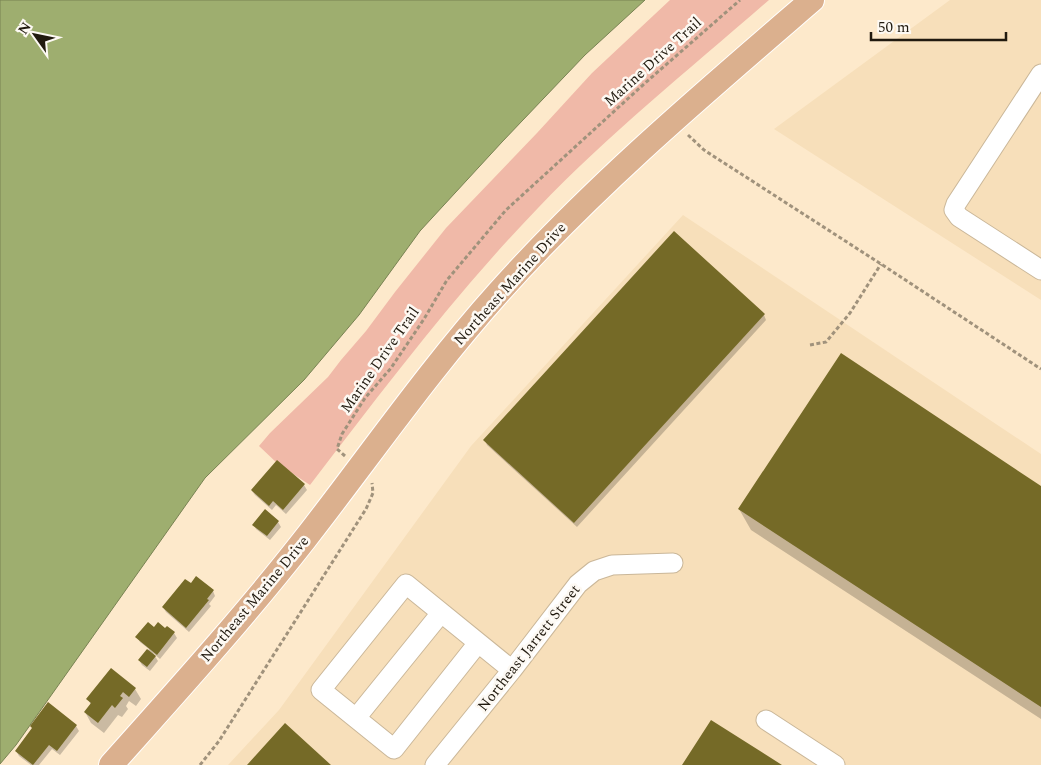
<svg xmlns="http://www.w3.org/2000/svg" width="1041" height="765" viewBox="0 0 1041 765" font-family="Spectral,serif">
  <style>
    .built { fill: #f7dfba }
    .green { fill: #f0b9a8 }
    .water { fill: #9eae6f; stroke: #788252 }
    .shadow { fill: #0003 }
    .building { fill: #756a27 }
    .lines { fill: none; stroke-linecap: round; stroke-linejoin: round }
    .minor-casing { stroke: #cab799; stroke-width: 21 }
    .major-casing { stroke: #fff; stroke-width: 26 }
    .path { stroke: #a0927c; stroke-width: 3; stroke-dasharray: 4 2.5; stroke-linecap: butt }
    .minor { stroke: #fff; stroke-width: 19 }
    .major { stroke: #dbb08e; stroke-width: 24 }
    .labels { text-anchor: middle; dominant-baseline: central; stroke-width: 5; stroke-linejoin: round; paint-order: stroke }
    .street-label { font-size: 15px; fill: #211a0f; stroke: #fdf9f3 }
  </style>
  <rect width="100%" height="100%" fill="#fde9cb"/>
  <path class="built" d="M950,0H1041V300L774,129Z
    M683,215L1041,454V765H228L279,710L471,446Z"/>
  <path class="green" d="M670,0H769C691,68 610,133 538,208C455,294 383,390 310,485L278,464L259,446L270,433L328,377L341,360L366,331L395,292L446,228L537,133L592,73Z"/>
  <path class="water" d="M0,0H645L585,55L502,142L420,231L359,315L304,380L205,478L16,745L0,764Z"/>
  <path class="shadow" d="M764,315L766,320L577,527L487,445L485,440Z
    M304,485L307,490L286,514L276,505L272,510L255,495L252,491Z
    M1041,488V719L751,530L739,509Z
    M265,511L278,522L281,527L270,540L256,529L254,525Z
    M191,585L213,591L215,596L209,604L211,606L189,632L166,612L163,607Z
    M165,629L174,633L177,638L160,659L153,653L158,661L150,671L142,665L139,660L149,649L140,642L137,637Z
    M111,670L135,689L141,699L136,706L129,701L126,706L128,709L122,717L118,715L104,733L91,723L85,712L91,705L88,699Z
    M49,704L76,726L79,731L60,755L52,749L39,765H31L19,756L16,751Z"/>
  <path class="building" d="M674,231L765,314L574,523L483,440Z
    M841,353L1041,486V707L738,509Z
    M277,460L305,484L283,510L273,501L269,506L251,490Z
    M265,509L279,521L267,536L252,525Z
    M196,576L214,590L207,599L209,600L186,628L162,607L185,579L191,583Z
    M148,622L154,627L158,622L165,628L167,626L175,632L157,655L135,637Z
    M147,649L156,656L147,667L138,660Z
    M111,668L136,688L129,697L123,692L120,696L123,698L115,708L112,705L98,723L84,712L91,703L86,699Z
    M48,702L77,725L57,751L49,745L33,765L15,751L32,728L30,726Z
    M711,720L782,765H682Z
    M285,723L331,765H247Z"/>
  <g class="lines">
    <g class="minor-casing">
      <path id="minor" d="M1041,74L956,204L954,210L959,217L1041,270
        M478,643L394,749L321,690L406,584L512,670
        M356,718L441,613
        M766,720L835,765
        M435,765L512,670L578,584L594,571L612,565L673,563"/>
    </g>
    <g class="major-casing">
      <path id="major" d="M111,765C177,691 244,617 305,539C369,457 429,370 499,292C594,186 704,93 812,0"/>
    </g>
    <path class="path" d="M688,135L704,150L881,264L1041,369
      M810,345L826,342L850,313L881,264
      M345,456L337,449L342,434L365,398L391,368L424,319L447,280L506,210L644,84L740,0
      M200,765L219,741L366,509L373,493L372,483"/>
    <use href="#minor" class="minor"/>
    <use href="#major" class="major"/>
  </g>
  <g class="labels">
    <g class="street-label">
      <text transform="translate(653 62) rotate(-42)">Marine Drive Trail</text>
      <text transform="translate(510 284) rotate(-48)">Northeast Marine Drive</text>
      <text transform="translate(380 360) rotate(-55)">Marine Drive Trail</text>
      <text transform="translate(255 599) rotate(-50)">Northeast Marine Drive</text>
      <text transform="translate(529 648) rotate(-52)">Northeast Jarrett Street</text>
    </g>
  </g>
  <g transform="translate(35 35) rotate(303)" stroke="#fdf9f3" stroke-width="4" paint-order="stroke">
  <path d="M0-4L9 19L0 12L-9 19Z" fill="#211a0f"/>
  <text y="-8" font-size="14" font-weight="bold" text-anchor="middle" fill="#211a0f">N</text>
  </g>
  <path d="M871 32v8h135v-8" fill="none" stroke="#211a0f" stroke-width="2.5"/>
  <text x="878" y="32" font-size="15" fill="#211a0f" stroke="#fdf9f3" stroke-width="4" paint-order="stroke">50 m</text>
</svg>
